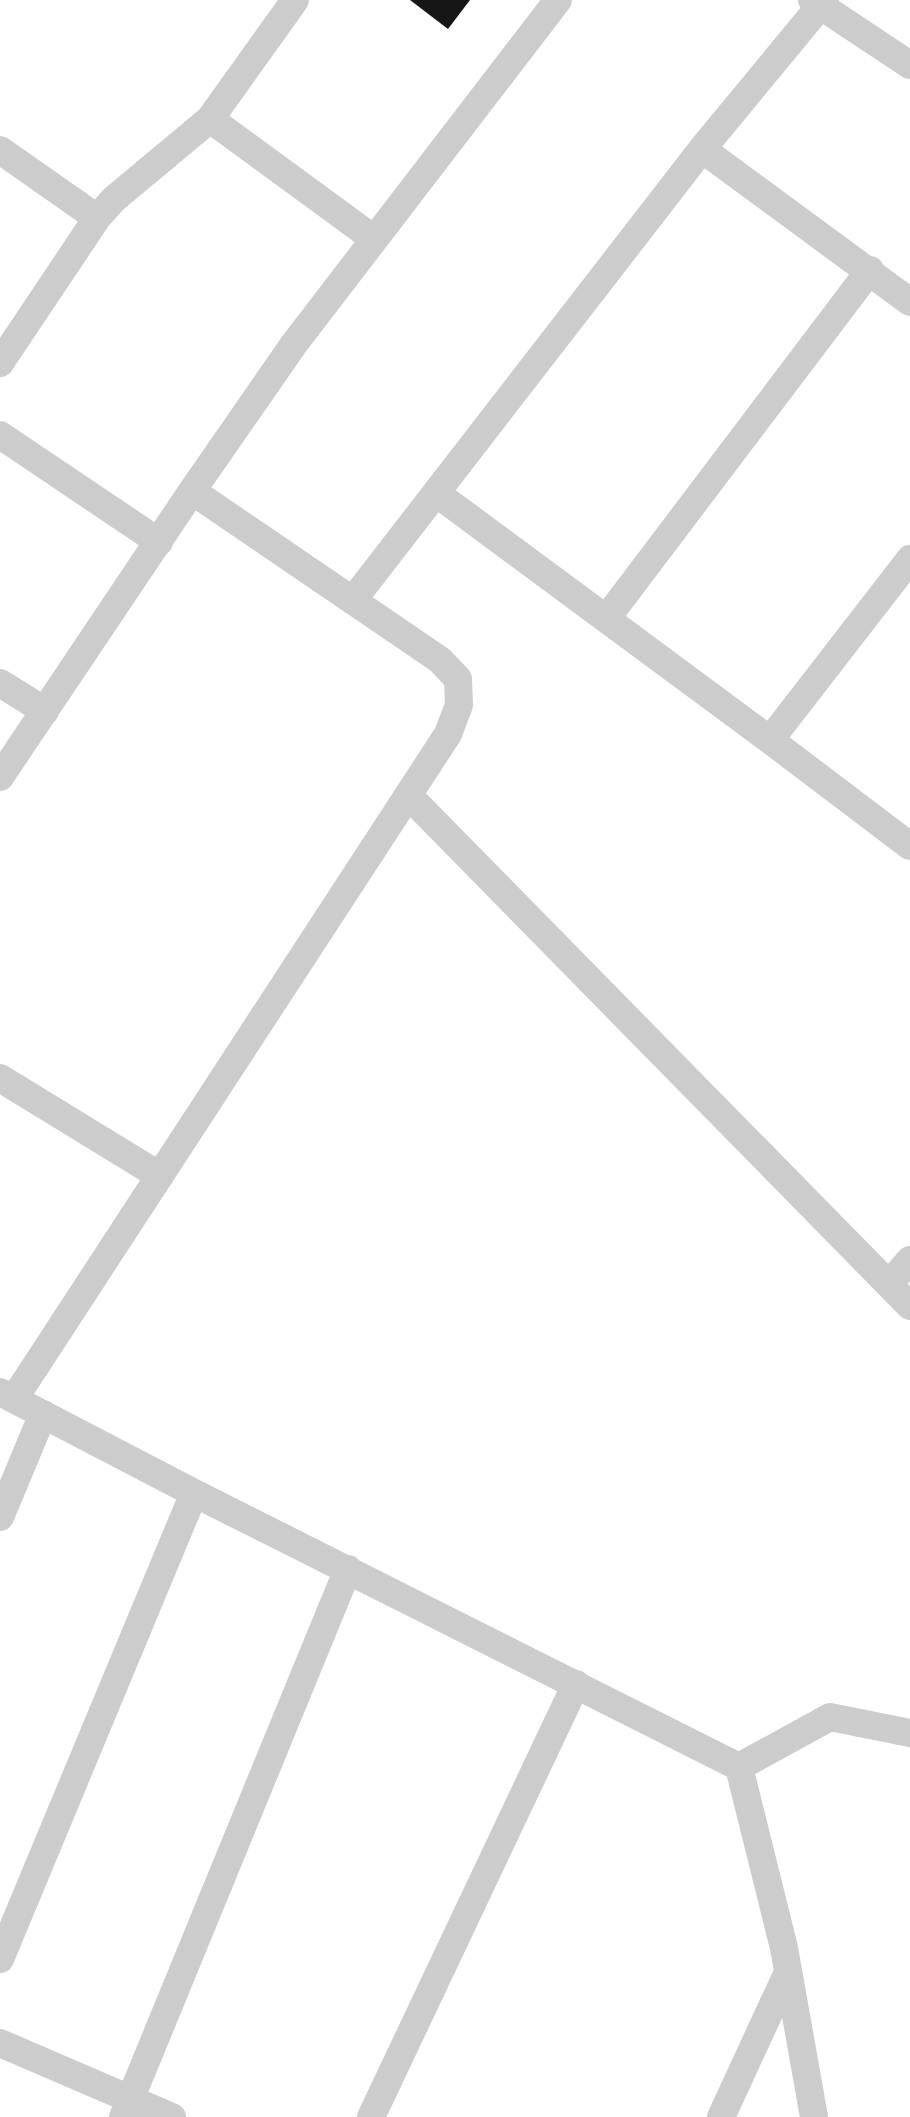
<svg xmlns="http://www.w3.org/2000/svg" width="910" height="2117" viewBox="0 0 910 2117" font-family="'Golos Text',sans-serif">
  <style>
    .building { fill: #161616 }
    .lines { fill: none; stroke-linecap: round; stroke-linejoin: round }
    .minor { stroke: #ccc; stroke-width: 28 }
  </style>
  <rect width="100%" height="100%" fill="#fff"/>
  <path class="building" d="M410,0H470L448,29Z"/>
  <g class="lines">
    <path class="minor" d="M295,0L210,119L374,239
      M812,0L910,65
      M702,149L910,302
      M0,150L97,218
      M0,363L97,218L114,199L210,119
      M0,435L159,542
      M436,493L770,740L910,846
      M353,600L702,149L825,0
      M606,619L870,270
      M0,683L45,711
      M770,740L910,559
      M0,777L192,491L294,344L558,0
      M408,795L910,1306
      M0,1078L160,1176
      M889,1284L910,1260
      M0,1392L194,1493L739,1767L784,1948L814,2117
      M14,1399L448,734L459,705L458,679L440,660L192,491
      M0,1517L43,1414
      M739,1767L830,1717L910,1733
      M0,1959L194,1493
      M0,2043L172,2117
      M123,2117L348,1569
      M371,2117L576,1684
      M721,2117L788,1972"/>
  </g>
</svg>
